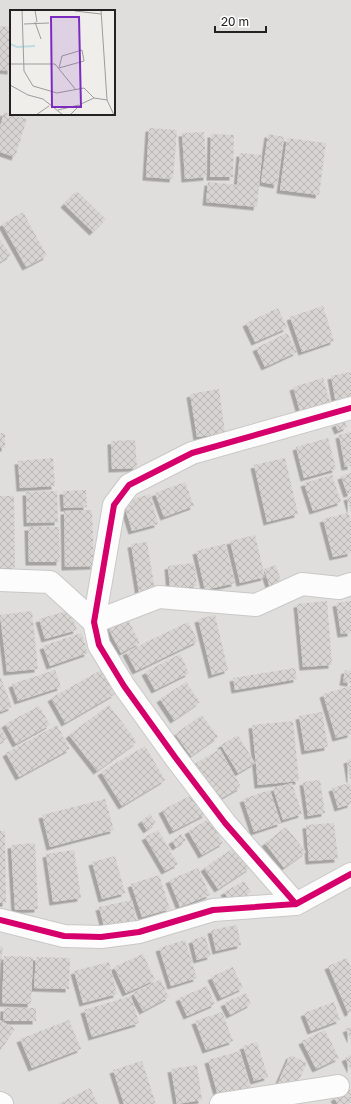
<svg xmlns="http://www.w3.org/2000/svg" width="351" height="1104" viewBox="0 0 351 1104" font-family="'Golos Text',sans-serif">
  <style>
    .residential { fill: #dfdedc; fill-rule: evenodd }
    .building { fill: url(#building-cross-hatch); filter: url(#shadow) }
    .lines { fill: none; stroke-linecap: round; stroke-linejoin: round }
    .minor-casing { stroke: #c9c8c7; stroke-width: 24 }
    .minor { stroke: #fdfcfc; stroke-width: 22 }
    .cycleway-casing { stroke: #fff; stroke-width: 8 }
    .cycleway { stroke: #d6006c; stroke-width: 6 }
    .inset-river { fill: none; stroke: #bfdbe3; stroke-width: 2 }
    .inset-road { fill: none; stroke: #9e9c9b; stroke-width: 1 }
    .view { fill: #7b2cbf; fill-opacity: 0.15; stroke: #7b2cbf; stroke-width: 2 }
    .inset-edge { fill: none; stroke: #222; stroke-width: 2 }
  </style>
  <defs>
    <pattern id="building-cross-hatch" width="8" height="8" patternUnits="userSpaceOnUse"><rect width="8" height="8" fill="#d7d4d2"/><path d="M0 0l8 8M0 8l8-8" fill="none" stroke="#b8b6b4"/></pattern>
    <filter id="shadow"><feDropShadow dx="-3.5" dy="3.5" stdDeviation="0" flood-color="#0004"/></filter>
  </defs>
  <rect width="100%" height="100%" fill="#f0eeeb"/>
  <path class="residential" d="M0,0H351V1104H0ZM11,11H114V114H11Z"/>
  <path class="building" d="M0,26L11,27V71L0,70Z
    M4,112L27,119L15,157L0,152V127Z
    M149,128L177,130L173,179L146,177Z
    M204,132L207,177L185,179L182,133Z
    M211,134L234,135L233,177H210Z
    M268,134L284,137L277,185L261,182Z
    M287,138L326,143L319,195L280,190Z
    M240,153L262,155L257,207L206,202L208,182L237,185Z
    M77,191L106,219L93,232L64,204Z
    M23,212L47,256L26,267L2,224Z
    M0,240L11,255L0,262Z
    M323,306L334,341L302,352L290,317Z
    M278,308L287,328L255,342L246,323Z
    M287,333L297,352L265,367L256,348Z
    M351,372V401L336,404L331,376Z
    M323,378L331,406L301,415L293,387Z
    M219,389L225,433L197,437L190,394Z
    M344,420L347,427L338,431L335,424Z
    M351,432V466L345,467L339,435Z
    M0,433H5V448H0Z
    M328,438L336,469L304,478L296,447Z
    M135,440L137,468L112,469L111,441Z
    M53,458L55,486L20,488L18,461Z
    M285,458L298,514L267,522L254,465Z
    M351,473V493L347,494L341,476Z
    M332,475L341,502L313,511L304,483Z
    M185,482L194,506L164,517L155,493Z
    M86,490L87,507L64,508L63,491Z
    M57,491L58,522L27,523L26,492Z
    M150,494L158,524L132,531L123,502Z
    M0,496H14L15,568H0Z
    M351,496V511L347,497Z
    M92,510L94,566L65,567L64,511Z
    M348,513L351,522V553L333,557L323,519Z
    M28,527H59L60,562H29Z
    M255,535L265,577L240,583L230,541Z
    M147,542L155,590L139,593L131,544Z
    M225,544L235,583L205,590L196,551Z
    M194,563L197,586L170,589L168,566Z
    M276,565L283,588L271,591L264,569Z
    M327,601L332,665L303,667L297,604Z
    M351,601V633L341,634L336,603Z
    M70,610L77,630L45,639L39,619Z
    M32,611L38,669L7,672L0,615Z
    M125,614L140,643L121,653L106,624Z
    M215,615L228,670L212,675L198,619Z
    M188,622L198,641L136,671L126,652Z
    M81,633L88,653L50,666L43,646Z
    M180,654L189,673L155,690L145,672Z
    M295,668L297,679L235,690L233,678Z
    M55,670L61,687L18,701L12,684Z
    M101,670L115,694L65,723L51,698Z
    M345,670L351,671V683L343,682Z
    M0,676L12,707L0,712Z
    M186,682L200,702L174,720L160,699Z
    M351,686V734L336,738L323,694Z
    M109,705L137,742L97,771L69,735Z
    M39,706L50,725L16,744L5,724Z
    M322,712L328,747L305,751L299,716Z
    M202,715L218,737L191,756L175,734Z
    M293,721L299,781L258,785L252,725Z
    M57,725L70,749L19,777L6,753Z
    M0,728L7,738L0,743Z
    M238,735L255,763L238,773L221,745Z
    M145,746L165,780L122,806L101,772Z
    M220,749L241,787L215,802L193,765Z
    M351,759V779H350L347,760Z
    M320,780L325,813L308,816L303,782Z
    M292,783L302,814L283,820L273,788Z
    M349,783L351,788V804L338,808L332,788Z
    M270,790L281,823L254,832L243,799Z
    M196,793L206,814L173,831L162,810Z
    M105,799L114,830L50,847L42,815Z
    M150,814L156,823L147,830L141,821Z
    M209,819L223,843L202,855L188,831Z
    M334,823L338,859L309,861L306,825Z
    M286,827L306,852L284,868L265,843Z
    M158,830L178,864L165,871L145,837Z
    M0,831H5L6,903H0Z
    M181,834L186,840L176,847L172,841Z
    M35,843L38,909L15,910L11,845Z
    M235,847L250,868L218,889L204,868Z
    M74,850L81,898L53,902L46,854Z
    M115,856L125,893L102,899L92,862Z
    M198,868L210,895L180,907L169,880Z
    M159,875L170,909L142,917L131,884Z
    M244,881L251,892L232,904L224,892Z
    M132,900L137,923L105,930L99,907Z
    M237,925L241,945L216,951L211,930Z
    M205,936L211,956L197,960L192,940Z
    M185,940L197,978L171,986L159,948Z
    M0,946L3,947L1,962H0Z
    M143,954L155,980L126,993L114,967Z
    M4,956L33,957L31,1004L2,1003Z
    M36,957L70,958L69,989L34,988Z
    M347,958L351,968V1012L348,1013L328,966Z
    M109,962L117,994L83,1003L74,971Z
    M233,967L243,988L221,998L211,977Z
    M160,979L169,997L143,1011L133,993Z
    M207,986L215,1004L187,1016L179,998Z
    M246,993L251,1004L230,1015L224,1003Z
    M131,996L139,1023L92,1037L84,1010Z
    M334,1002L340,1020L311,1031L304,1013Z
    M4,1008H36V1021H3Z
    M222,1012L233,1041L206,1050L195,1021Z
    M0,1020L15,1029L0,1051Z
    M69,1020L81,1049L32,1068L20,1039Z
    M351,1027V1040L346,1029Z
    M325,1030L339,1058L316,1069L302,1041Z
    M257,1042L268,1077L254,1081L243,1046Z
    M240,1051L250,1087L218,1096L208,1060Z
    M290,1055L307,1063L293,1092L277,1085Z
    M351,1055V1070L345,1058Z
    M142,1061L156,1104H124L113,1070Z
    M197,1065L202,1100L177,1104L171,1069Z
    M90,1088L98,1104H58Z
    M349,1088L351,1091V1102L349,1104H338L334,1098Z"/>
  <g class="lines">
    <g class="minor-casing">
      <path id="minor" d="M0,580L50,582L94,622
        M94,622L159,597L256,605L302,584L339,588L351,584
        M296,904L225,823L175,757L124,686L99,645L94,622L114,505L129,485L192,453L351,408
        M0,920L64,936L101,937L139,932L213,910L296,904L351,874
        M0,1103L2,1104
        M221,1104L338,1086"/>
    </g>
    <use href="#minor" class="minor"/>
    <g class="cycleway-casing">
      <path id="cycleway" d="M296,904L225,823L175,757L124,686L99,645L94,622L114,505L129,485L192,453L351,408
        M0,920L64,936L101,937L139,932L213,910L296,904L351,874"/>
    </g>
    <use href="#cycleway" class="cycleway"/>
  </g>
  <g transform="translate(10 10)">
    <rect width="105" height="105" fill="#f0eeeb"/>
    <path class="inset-river" d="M0,34L7,37L25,36"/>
    <path class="inset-road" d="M12,0L14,61L23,76L47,83L74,78L84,88L97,90M25,0L27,12M91,0L97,90L104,105M65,1L91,4M25,12L31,29M14,14L39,13M72,40L74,51L49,58L52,46ZM0,54H45L66,80M0,75L18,85L33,89L53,105M48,100L69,95M26,105L39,96M60,105L71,94L84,88"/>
    <path class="view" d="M41,7H69L71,97H42Z"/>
    <rect width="105" height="105" class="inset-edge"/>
  </g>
  <path d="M215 26v6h51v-6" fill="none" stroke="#222222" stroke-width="2"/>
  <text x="221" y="26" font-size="12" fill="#222222" stroke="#ffffff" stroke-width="3" paint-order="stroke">20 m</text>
</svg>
